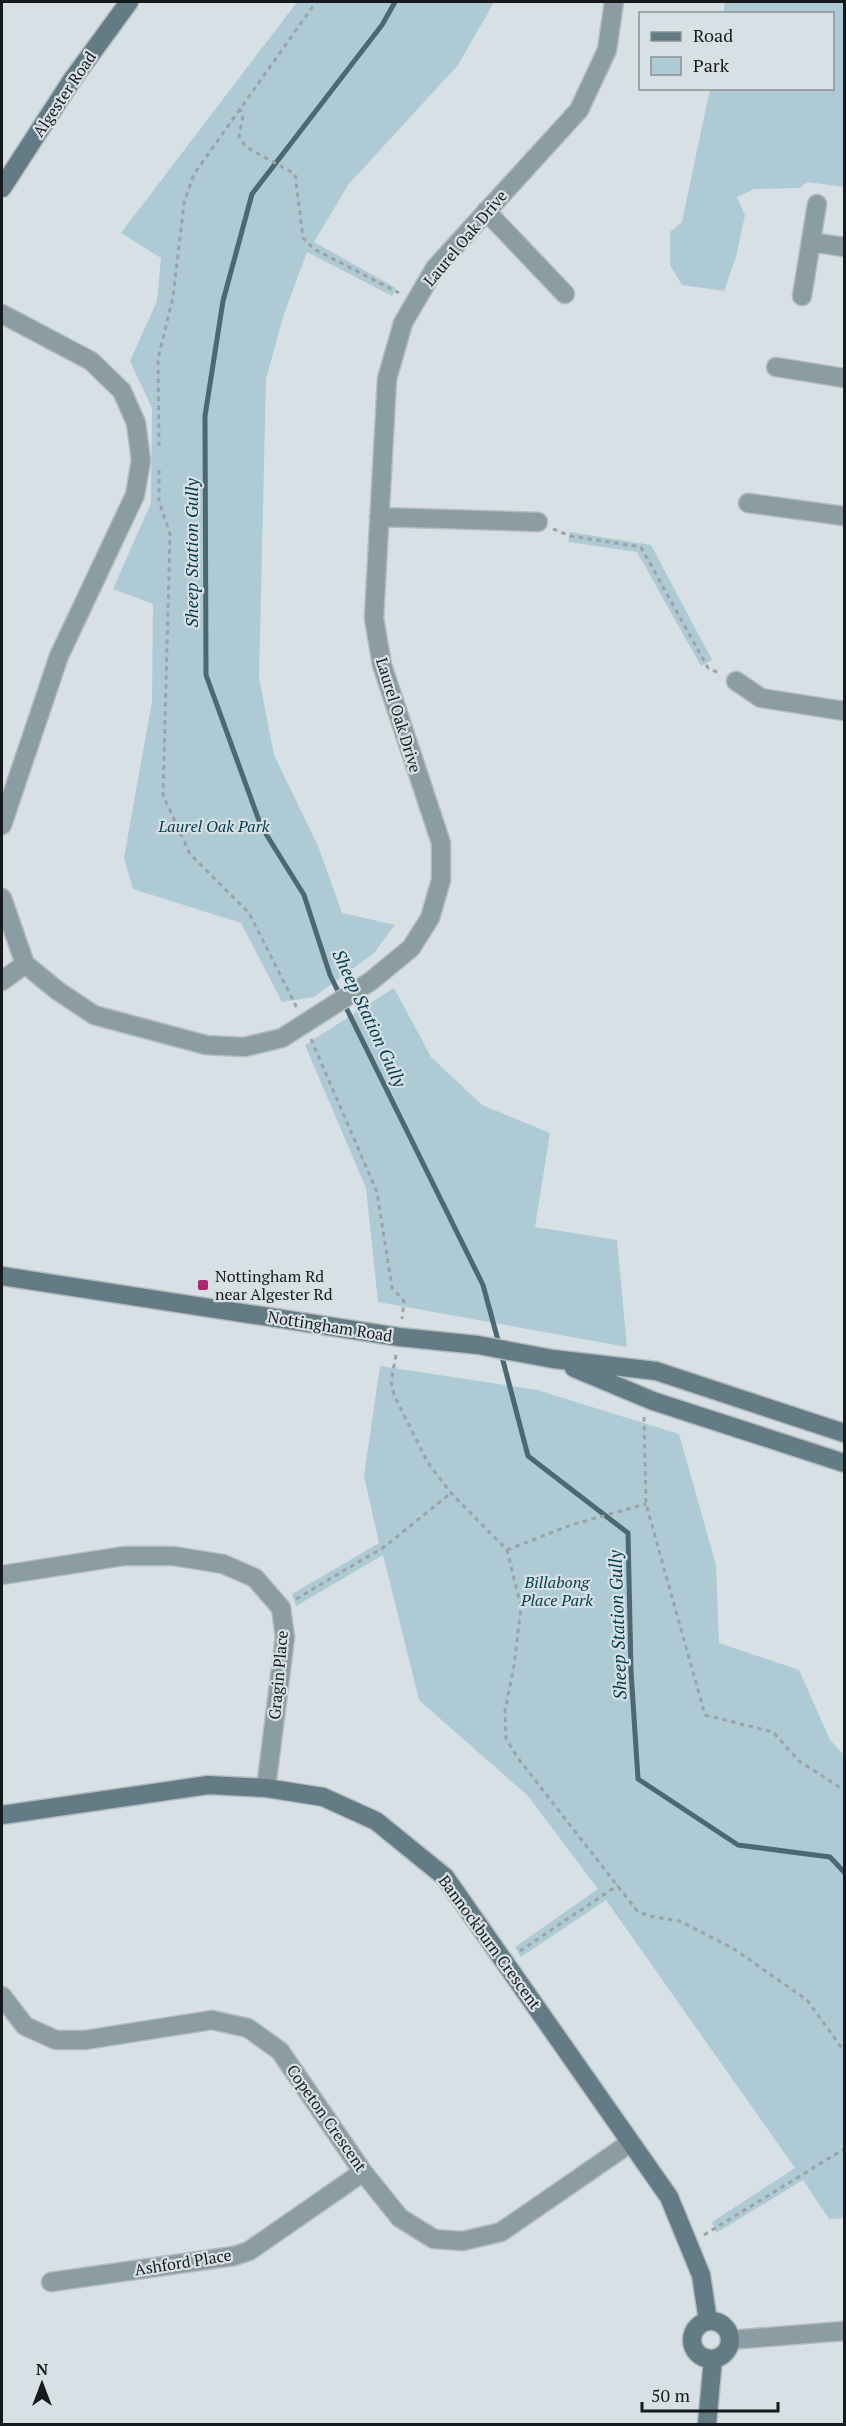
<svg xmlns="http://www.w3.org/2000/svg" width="846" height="2426" viewBox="0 0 846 2426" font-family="'PT Serif',serif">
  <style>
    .green { fill: #aecad5 }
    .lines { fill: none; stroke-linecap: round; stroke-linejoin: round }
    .stream { stroke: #4c6872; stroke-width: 5 }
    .street-casing { stroke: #b4bcc0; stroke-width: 21 }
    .secondary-casing { stroke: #b4bcc0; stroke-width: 21 }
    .path { stroke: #9ba3a6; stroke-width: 3; stroke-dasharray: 4.5 4.5; stroke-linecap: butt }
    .street { stroke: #8b9ca2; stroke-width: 18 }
    .secondary { stroke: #637b85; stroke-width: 18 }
    .poi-dot { fill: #ac2770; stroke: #d7e0e4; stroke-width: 2 }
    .labels { text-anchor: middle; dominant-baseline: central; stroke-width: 4.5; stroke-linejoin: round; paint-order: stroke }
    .street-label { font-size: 16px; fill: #171a1c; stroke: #d7e0e4 }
    .park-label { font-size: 16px; font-style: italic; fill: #084152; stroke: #d7e0e4 }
    .poi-label { font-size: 16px; fill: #171a1c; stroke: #d7e0e4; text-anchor: start }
    .water-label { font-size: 18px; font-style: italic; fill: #003b4c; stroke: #d7e0e4 }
  </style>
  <rect width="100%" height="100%" fill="#d7e0e4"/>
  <path class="green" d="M297,2H494L458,65L348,185L314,242L396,288L392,296L307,252L283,317L266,379L259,678L274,755L318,846L342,913L395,925L374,953L314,997L282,1002L241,923L133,889L124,858L152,701L153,604L113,589L151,503L152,408L130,361L157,301L161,258L121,233Z
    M725,2H844V187L807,182L800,188L754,189L737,197L745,215L736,257L724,291L682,285L670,265V232L682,222L710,89L832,88V14L723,13Z
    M570,532L651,545L712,660L701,666L637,552L568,542Z
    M394,988L431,1057L482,1105L550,1133L535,1227L617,1240L627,1347L378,1302L366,1188L305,1045Z
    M380,1366L537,1390L679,1434L716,1565L719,1643L799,1670L830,1740L844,1755V2218L829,2219L803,2180L716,2233L712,2222L795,2168L606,1900L521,1957L515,1947L598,1889L528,1796L419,1700L383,1555L296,1606L292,1594L379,1543L364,1476Z"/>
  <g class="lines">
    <path class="stream" d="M395,2L382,25L252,194L223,301L205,416L206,675L261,826L304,895L330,975L483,1285L499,1344
      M501,1353L528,1456L628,1533L631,1671L638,1779L738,1845L830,1857L844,1872"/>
    <g class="street-casing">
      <path id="street" d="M486,211L565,294
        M811,242L844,247
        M802,296L817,204
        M2,314L91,361L122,391L136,423L141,460L135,495L59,656L2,825
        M776,367L844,378
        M748,503L844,516
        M379,517L538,522
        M736,681L761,698L844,711
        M2,898L25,964L58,991L94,1015L206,1045L244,1047L282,1038L371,981L411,948L430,918L441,880V843L382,665L374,618L387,379L403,323L435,268L579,110L607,50L614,2
        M2,981L25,964
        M2,1575L124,1556H173L223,1564L255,1578L281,1608L285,1637L266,1788
        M2,1996L25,2026L56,2040H85L212,2020L248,2028L280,2051L363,2172L400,2218L434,2239L463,2241L501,2232L630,2143
        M51,2282L234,2256L249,2251L363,2172
        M730,2340L844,2331"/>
    </g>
    <g class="secondary-casing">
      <path id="secondary" d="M2,188L72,80L129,2
        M2,1276L399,1337L478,1345L553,1359L656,1371L844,1433
        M574,1368L653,1401L844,1463
        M2,1815L208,1785L266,1788L323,1797L376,1821L445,1877L669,2197L701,2275L708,2321
        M692 2340a19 19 0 1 1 38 0a19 19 0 1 1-38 0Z
        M707,2424L713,2359"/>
    </g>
    <path class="path" d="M239,108L243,116L239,136L246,147L295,174L303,238L314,249L399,293
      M159,446L158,359L173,297L184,203L194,174L316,2
      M159,470V501L170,534L163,795L190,854L249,913L297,1008
      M553,529L570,536L641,547L708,668L721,674
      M311,1039L377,1192L392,1288L404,1301L402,1319
      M396,1355L391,1382L394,1395L428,1463L451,1493L507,1550L521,1607L514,1666L505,1711L506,1738L517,1757L638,1912L654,1917L680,1921L734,1949L807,2000L844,2051
      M644,1417L646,1504L705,1715L773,1732L799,1761L844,1790
      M507,1550L571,1525L646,1504
      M296,1599L384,1547L451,1493
      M520,1951L618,1885
      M704,2235L844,2149"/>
    <use href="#street" class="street"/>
    <use href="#secondary" class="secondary"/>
  </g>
  <rect class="poi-dot" x="197" y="1279" width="12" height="12" rx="3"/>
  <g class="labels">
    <g class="street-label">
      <text transform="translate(64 94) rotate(-56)">Algester Road</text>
      <text transform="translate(465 238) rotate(-50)">Laurel Oak Drive</text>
      <text transform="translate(399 715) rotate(73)">Laurel Oak Drive</text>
      <text transform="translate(330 1326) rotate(9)">Nottingham Road</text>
      <text transform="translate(278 1675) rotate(-85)">Gragin Place</text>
      <text transform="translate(490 1942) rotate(54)">Bannockburn Crescent</text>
      <text transform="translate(327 2118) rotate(55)">Copeton Crescent</text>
      <text transform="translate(183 2262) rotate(-9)">Ashford Place</text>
    </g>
    <g class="park-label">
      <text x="214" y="826">Laurel Oak Park</text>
      <text x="557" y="1582">Billabong<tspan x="557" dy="18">Place Park</tspan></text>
    </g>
    <g class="poi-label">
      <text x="215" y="1276">Nottingham Rd<tspan x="215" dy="18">near Algester Rd</tspan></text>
    </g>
    <g class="water-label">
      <text transform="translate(191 553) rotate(-90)">Sheep Station Gully</text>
      <text transform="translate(370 1018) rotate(65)">Sheep Station Gully</text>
      <text transform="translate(617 1625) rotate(-92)">Sheep Station Gully</text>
    </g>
  </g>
  <rect width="846" height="2426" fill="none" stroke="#171a1c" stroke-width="6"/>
  <rect x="639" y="12" width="195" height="78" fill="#d7e0e4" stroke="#8a9194" stroke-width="1.5"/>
  <rect x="651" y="32" width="30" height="9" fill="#637b85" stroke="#8a9194" stroke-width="1.5"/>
  <text x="693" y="42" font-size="18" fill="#171a1c">Road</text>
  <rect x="651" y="57" width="30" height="18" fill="#aecad5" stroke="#8a9194" stroke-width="1.5"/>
  <text x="693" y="72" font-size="18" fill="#171a1c">Park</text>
  <g transform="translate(42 2384)" stroke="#d7e0e4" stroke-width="4.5" paint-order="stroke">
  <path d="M0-4.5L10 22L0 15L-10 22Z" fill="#171a1c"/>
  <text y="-9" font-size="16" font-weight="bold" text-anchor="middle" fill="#171a1c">N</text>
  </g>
  <path d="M642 2402v9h136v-9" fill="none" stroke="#171a1c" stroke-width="3"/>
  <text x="651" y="2402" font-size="18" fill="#171a1c" stroke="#d7e0e4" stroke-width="4.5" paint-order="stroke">50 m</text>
</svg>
